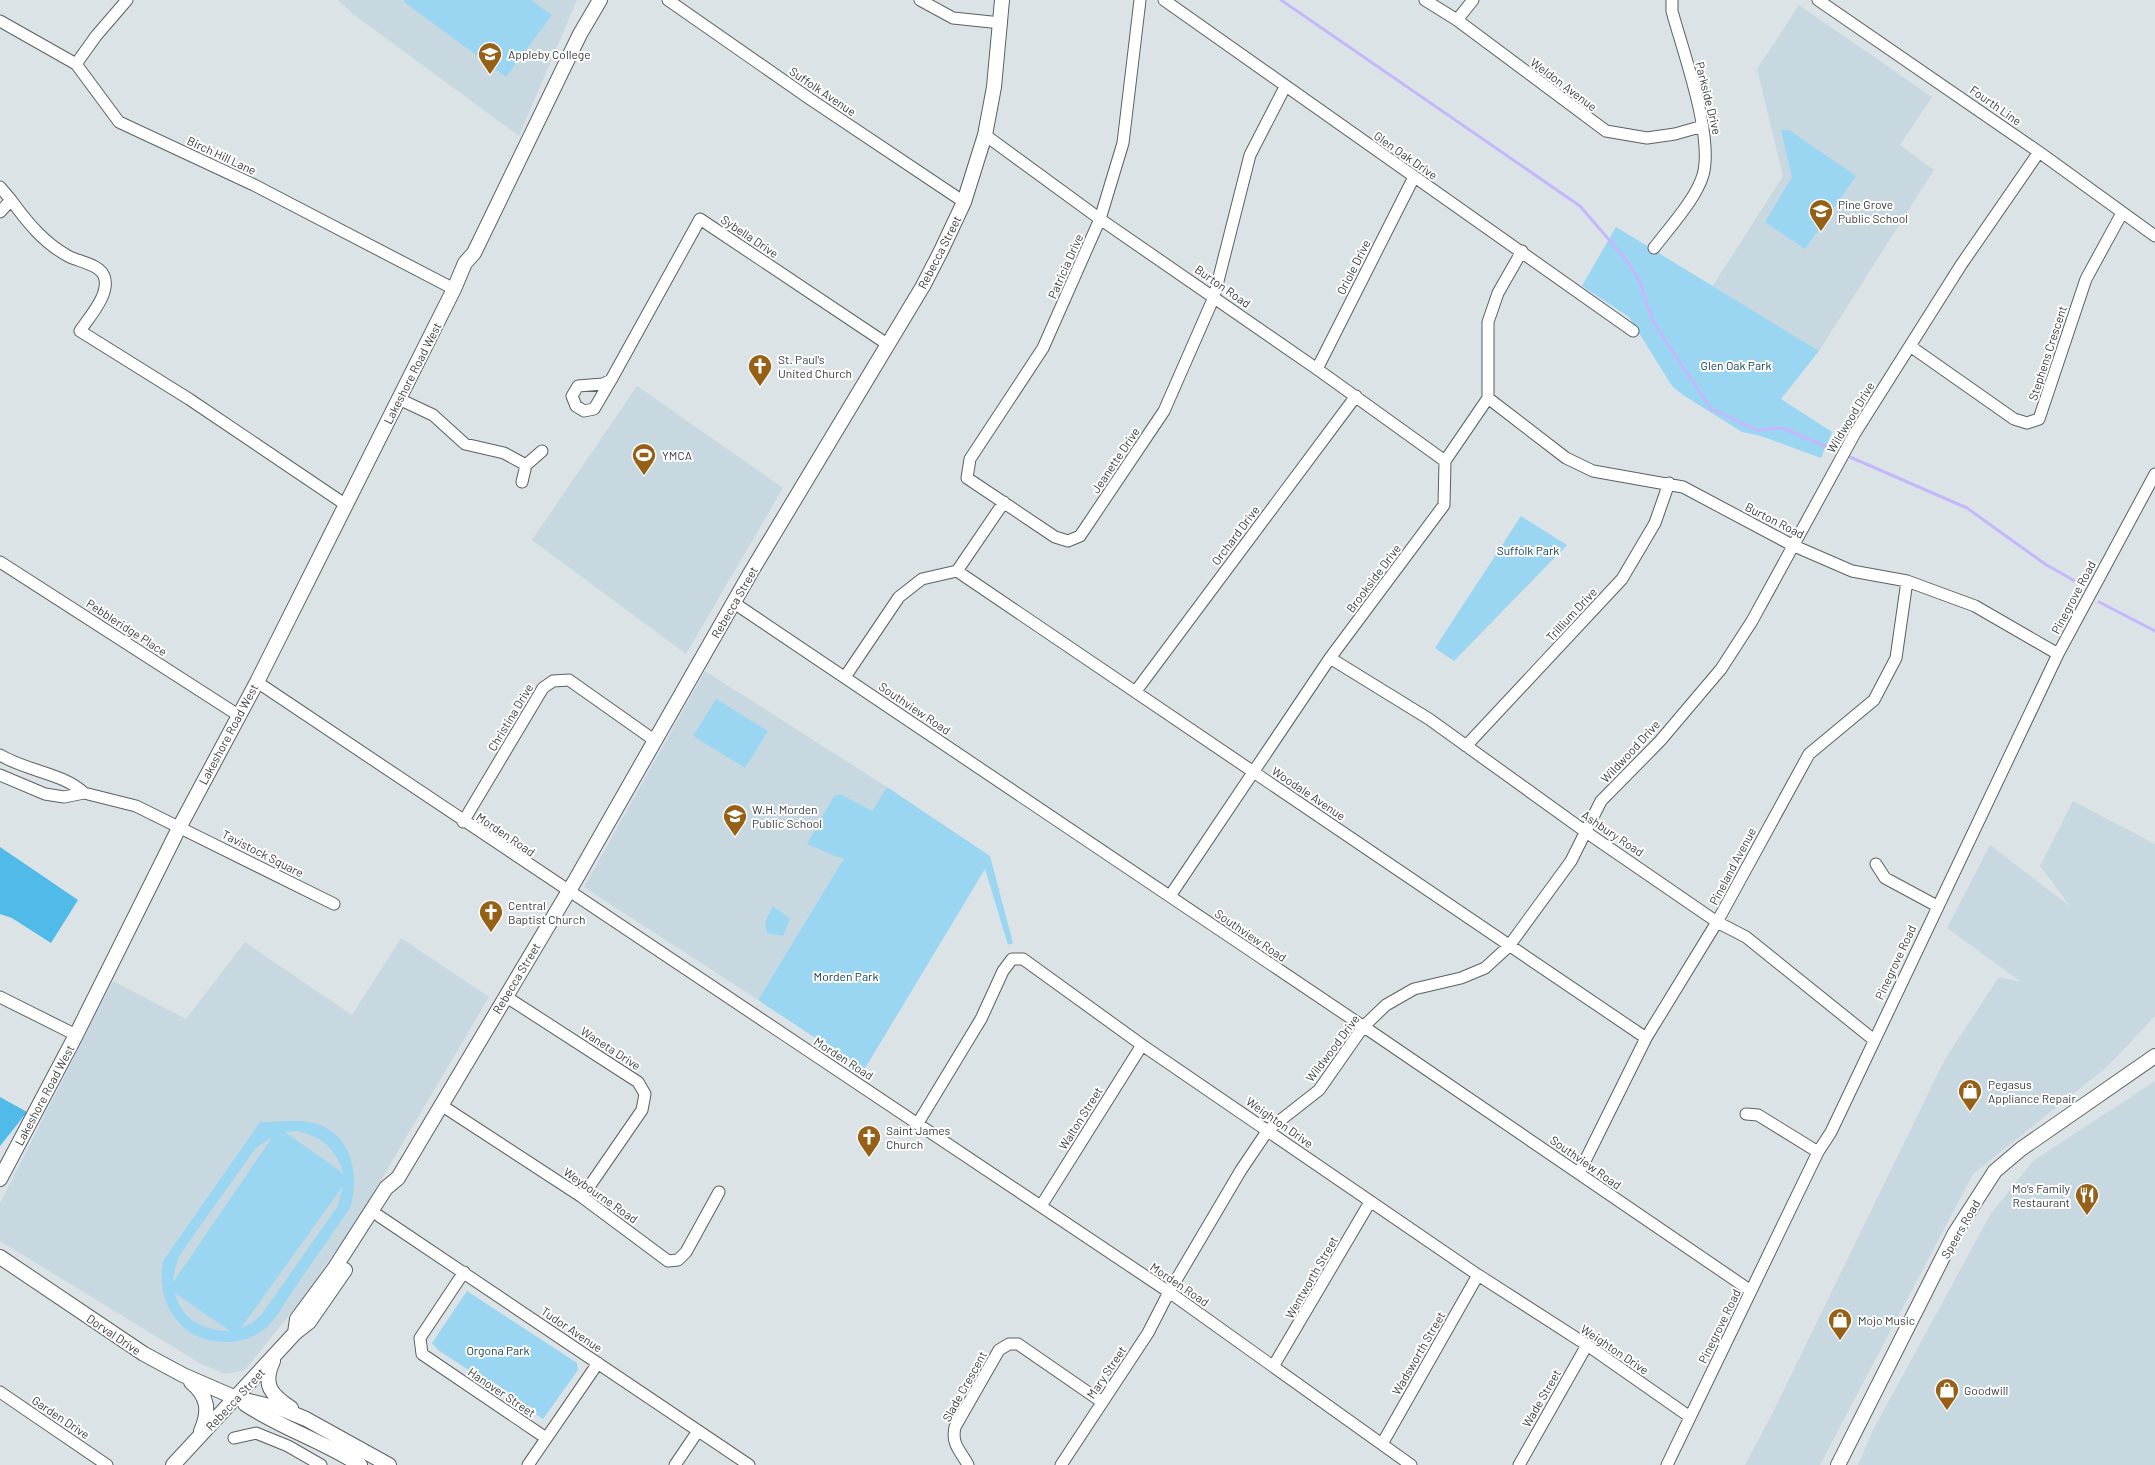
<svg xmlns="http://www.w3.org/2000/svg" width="2155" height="1465" viewBox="0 0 2155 1465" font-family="Barlow,sans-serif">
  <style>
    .built { fill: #c8d8e0 }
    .green { fill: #9ad6f2; fill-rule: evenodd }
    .forest { fill: #50bae8 }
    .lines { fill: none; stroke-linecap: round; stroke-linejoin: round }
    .stream { stroke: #c5b8fa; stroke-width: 3 }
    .minor-casing { stroke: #5a6164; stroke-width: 13 }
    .major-casing { stroke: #5a6164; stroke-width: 16 }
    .minor { stroke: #fff; stroke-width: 11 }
    .major { stroke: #fff; stroke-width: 14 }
    .labels { text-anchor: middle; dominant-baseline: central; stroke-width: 4; stroke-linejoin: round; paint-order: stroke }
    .poi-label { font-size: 12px; fill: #3a3d3f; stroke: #fff; text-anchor: start }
    .street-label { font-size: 12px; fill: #3a3d3f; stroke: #fff }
    .park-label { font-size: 12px; fill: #0a3a4c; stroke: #fff }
  </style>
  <rect width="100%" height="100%" fill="#dbe3e7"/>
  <path class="built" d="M338,0H577L519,136L353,14Z
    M1799,5L1932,97L1900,145L1934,170L1819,351L1712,287L1783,176L1757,69Z
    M637,386L783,488L686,654L532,540Z
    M705,671L887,787L758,1000L584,887Z
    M2073,801L2155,844V1016L2108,1066L1973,1174L1820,1465H1745L1773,1412L1945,1059L1999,977L2021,982L1947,928L1990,845L2071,907L2040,866Z
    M401,938L489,997L358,1219L303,1298L245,1370L225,1374L201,1364L0,1241V1203L113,981L186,1019L245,942L352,1015Z
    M2155,1081V1465H1858L1873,1430L1990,1215L2033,1161Z"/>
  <path class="green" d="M405,0H531L552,15L506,77L404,2Z
    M1781,130H1789L1856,176L1805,249L1765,222L1792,177Z
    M1616,227L1819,351L1781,399L1832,432L1821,458L1761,436L1742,432L1683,395L1672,386L1629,317L1582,286Z
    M1521,516L1567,545L1454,661L1435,648Z
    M716,699L768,731L745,768L693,736Z
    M887,787L990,856L1013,943L1008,945L985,869L864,1070L758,1000L844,858L837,857L807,844L834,796L840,794L872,811Z
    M773,906L790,919L783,936L767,933L765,922Z
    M260,1122C276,1123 292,1119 308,1122C350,1128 361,1173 350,1208C332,1234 314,1260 296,1286C287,1299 280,1313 270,1324C249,1347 206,1348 183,1327C164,1308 159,1287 163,1261ZM296,1131C320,1135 337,1149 343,1173L285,1132ZM273,1136L174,1281H173L175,1269L179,1256L255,1149ZM343,1186L337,1207L262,1314L252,1323L241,1328ZM175,1293L230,1331C205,1331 181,1320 175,1293Z
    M467,1291L577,1363L578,1370L543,1419L438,1350L432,1343Z"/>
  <path class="forest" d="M0,847L78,900L51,943L12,918L0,914Z
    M0,1097L27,1112L0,1146Z"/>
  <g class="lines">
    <path class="stream" d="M1281,0L1580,206L1628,262L1640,282L1653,322L1711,409L1757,430L1783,428L1836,451
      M1850,457L1967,508L2045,564L2080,584
      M2099,602L2155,631"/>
    <g class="minor-casing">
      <path id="minor" d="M668,0L810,99L964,202
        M920,0L953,18L1001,23
        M1140,0L1123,143L1100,219L1043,348L970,459L967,478L1055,537L1068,541L1080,536L1164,411L1214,297L1250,155L1285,87
        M1164,0L1633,331
        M1425,0L1457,20L1606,131L1647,138L1675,134L1703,126
        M1818,0L2039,152L2155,236
        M1457,20L1473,0
        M0,21L76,64L119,122L254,185L454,289
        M76,64L96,36L127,0
        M985,135L1100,219L1317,369L1445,461
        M0,187L11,200
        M0,212L11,200C27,222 44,243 68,256C79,262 99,264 104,276C111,294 89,317 80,331L189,399L346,505
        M1654,248C1669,228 1696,199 1703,175C1714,136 1683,52 1672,11V0
        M1910,346L2014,419L2027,423L2039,419L2086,279L2122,213
        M1317,369L1414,177
        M611,380L700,219L887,344
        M611,380L594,409L584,411L576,406L572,396L578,386L603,384Z
        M1488,398L1566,458L1593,471L1683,487L1792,545L1852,571L1907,581L1975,606L2058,654
        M399,399L433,415L465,444L504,453L526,465
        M522,482L526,465L542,451
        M0,562L238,715
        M957,571L1646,1038
        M734,603L1376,1035L1751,1291
        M1330,658L1429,719L1586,832L1717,922L1746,937L1874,1040
        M845,677L899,597L922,579L957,571L1004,502
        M257,682L1169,1292L1411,1465
        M1136,691L1356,396
        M1466,746L1622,579L1655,523L1669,483
        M0,755C26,771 63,773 84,793
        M0,775L45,794L64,797L84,793L136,806L334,904
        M463,822L543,688L553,681L569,680L654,740
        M1876,864L1885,878L1937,906
        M1170,896L1330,658L1444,505L1445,461L1488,398V322L1498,293L1522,251
        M505,996L638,1082L645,1094L642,1110L582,1197
        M0,997L76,1035
        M441,1105L582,1197L668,1261L678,1260L686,1252L719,1192
        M1746,1114L1758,1115L1818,1152
        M918,1123L981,1019L1003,971L1012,959H1023L1142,1045L1478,1275L1587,1345L1690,1417
        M1579,1173L1646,1038L1717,922L1809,754L1874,700L1896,658L1907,581
        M1041,1206L1142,1045
        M379,1216L749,1465
        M464,1272L420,1338L422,1354L546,1438
        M1274,1365L1370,1202
        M0,1392L107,1465
        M234,1438L256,1433L288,1446L321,1465
        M1382,1444L1478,1275
        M528,1465L598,1363
        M675,1465L698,1431
        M968,1465C961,1451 951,1445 955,1427L999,1350L1009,1344H1018L1102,1402
        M1061,1465L1148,1333L1169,1292L1241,1170L1268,1130L1319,1090L1363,1027L1386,1005L1414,989L1461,978L1485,968L1509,946L1571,861L1601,801L1660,741L1721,669L1752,621L1855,433L1961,265L2039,152
        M1519,1465L1587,1345
        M1667,1465L1818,1152L1831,1132L2058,654L2155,474"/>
    </g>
    <g class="major-casing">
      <path id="major" d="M0,1179L76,1035L180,826L257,682L454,289L465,263L474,253L580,34L600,0
        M0,1257L144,1354L183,1375L236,1398L282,1409L306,1419L389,1465
        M295,1333L297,1319L334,1269L386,1188L398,1178L576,879L751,572L923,286L941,251L964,202L985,135L994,87L1002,0
        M273,1361C262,1385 271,1395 291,1408
        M191,1382C208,1396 210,1411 201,1431
        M245,1404C281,1428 323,1441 360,1465
        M173,1465L295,1333L309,1322L345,1270
        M1838,1465L1955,1233L1995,1171L2021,1149L2155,1056"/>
    </g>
    <use href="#minor" class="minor"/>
    <use href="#major" class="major"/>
  </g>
  <defs>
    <g id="school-pin" transform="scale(1.25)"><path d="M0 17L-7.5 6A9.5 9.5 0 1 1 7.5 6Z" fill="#966117" stroke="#fff"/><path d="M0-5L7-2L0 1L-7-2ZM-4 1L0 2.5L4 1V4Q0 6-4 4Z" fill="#fff"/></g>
    <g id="church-pin" transform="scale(1.25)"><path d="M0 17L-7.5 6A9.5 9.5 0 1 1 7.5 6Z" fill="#966117" stroke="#fff"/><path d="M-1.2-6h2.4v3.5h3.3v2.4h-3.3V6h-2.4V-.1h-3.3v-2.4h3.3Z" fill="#fff"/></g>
    <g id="stadium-pin" transform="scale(1.25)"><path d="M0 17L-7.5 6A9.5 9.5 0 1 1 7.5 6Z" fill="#966117" stroke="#fff"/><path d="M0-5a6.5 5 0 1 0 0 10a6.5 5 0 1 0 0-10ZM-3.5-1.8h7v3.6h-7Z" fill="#fff"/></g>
    <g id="shop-pin" transform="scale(1.25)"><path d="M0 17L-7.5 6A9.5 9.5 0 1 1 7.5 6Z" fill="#966117" stroke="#fff"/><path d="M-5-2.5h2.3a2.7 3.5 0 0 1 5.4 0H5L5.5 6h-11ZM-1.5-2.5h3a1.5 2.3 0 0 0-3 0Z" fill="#fff"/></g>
    <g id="restaurant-pin" transform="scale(1.25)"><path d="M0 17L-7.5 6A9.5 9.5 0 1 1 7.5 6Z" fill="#966117" stroke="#fff"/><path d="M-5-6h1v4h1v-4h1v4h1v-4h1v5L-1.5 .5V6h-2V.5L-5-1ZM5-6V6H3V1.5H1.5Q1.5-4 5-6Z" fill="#fff"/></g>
  </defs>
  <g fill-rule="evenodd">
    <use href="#school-pin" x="490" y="54"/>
    <use href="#school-pin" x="1821" y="211"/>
    <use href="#church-pin" x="760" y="366"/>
    <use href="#stadium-pin" x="644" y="455"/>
    <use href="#school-pin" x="735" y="816"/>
    <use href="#church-pin" x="491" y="912"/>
    <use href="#shop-pin" x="1970" y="1091"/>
    <use href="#church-pin" x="869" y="1137"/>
    <use href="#restaurant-pin" x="2087" y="1195"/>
    <use href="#shop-pin" x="1840" y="1320"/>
    <use href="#shop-pin" x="1947" y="1390"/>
  </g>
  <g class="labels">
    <g class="poi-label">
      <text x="508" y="54">Appleby College</text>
      <text x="1838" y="204">Pine Grove<tspan x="1838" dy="14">Public School</tspan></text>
      <text x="778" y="359">St. Paul's<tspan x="778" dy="14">United Church</tspan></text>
      <text x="662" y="455">YMCA</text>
      <text x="752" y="809">W.H. Morden<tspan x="752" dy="14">Public School</tspan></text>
      <text x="508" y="905">Central<tspan x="508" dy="14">Baptist Church</tspan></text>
      <text x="1988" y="1084">Pegasus<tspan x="1988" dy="14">Appliance Repair</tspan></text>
      <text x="886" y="1130">Saint James<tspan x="886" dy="14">Church</tspan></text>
      <text x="2070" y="1188" text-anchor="end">Mo‘s Family<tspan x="2070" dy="14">Restaurant</tspan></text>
      <text x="1858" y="1320">Mojo Music</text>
      <text x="1964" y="1390">Goodwill</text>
    </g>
    <g class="street-label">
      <text transform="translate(1564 84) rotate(37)">Weldon Avenue</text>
      <text transform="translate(823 91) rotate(34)">Suffolk Avenue</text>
      <text transform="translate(1709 98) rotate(76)">Parkside Drive</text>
      <text transform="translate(1996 105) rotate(35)">Fourth Line</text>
      <text transform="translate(222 155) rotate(25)">Birch Hill Lane</text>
      <text transform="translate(1406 155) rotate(35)">Glen Oak Drive</text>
      <text transform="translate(750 236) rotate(34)">Sybella Drive</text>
      <text transform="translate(939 252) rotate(-63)">Rebecca Street</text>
      <text transform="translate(1065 266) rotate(-66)">Patricia Drive</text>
      <text transform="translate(1353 267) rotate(-63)">Oriole Drive</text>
      <text transform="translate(1223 286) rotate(35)">Burton Road</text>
      <text transform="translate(2047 353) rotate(-72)">Stephens Crescent</text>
      <text transform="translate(412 373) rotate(-63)">Lakeshore Road West</text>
      <text transform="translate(1850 417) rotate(-59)">Wildwood Drive</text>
      <text transform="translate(1115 460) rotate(-56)">Jeanette Drive</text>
      <text transform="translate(1775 520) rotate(27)">Burton Road</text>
      <text transform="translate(1235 535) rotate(-53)">Orchard Drive</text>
      <text transform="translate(1373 578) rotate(-53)">Brookside Drive</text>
      <text transform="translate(2073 597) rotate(-62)">Pinegrove Road</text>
      <text transform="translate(734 602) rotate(-60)">Rebecca Street</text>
      <text transform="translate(1571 614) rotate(-47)">Trillium Drive</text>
      <text transform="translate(127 627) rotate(33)">Pebbleridge Place</text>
      <text transform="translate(915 708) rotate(34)">Southview Road</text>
      <text transform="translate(510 717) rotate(-59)">Christina Drive</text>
      <text transform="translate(228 734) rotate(-62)">Lakeshore Road West</text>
      <text transform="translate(1630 751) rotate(-47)">Wildwood Drive</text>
      <text transform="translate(1309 793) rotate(34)">Woodale Avenue</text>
      <text transform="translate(1613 833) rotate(34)">Ashbury Road</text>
      <text transform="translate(506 834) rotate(34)">Morden Road</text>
      <text transform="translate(263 853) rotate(27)">Tavistock Square</text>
      <text transform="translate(1732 866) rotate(-62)">Pineland Avenue</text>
      <text transform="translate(1251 935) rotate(34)">Southview Road</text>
      <text transform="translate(1895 962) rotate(-65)">Pinegrove Road</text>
      <text transform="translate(516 978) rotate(-59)">Rebecca Street</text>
      <text transform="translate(611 1048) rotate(33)">Waneta Drive</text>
      <text transform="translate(1332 1048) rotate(-53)">Wildwood Drive</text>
      <text transform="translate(844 1058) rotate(33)">Morden Road</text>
      <text transform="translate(44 1095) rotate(-62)">Lakeshore Road West</text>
      <text transform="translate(1080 1118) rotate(-58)">Walton Street</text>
      <text transform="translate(1280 1122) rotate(35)">Weighton Drive</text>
      <text transform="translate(1586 1162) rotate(35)">Southview Road</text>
      <text transform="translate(601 1195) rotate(35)">Weybourne Road</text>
      <text transform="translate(1960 1229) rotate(-60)">Speers Road</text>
      <text transform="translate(1311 1277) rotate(-60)">Wentworth Street</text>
      <text transform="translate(1180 1284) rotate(34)">Morden Road</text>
      <text transform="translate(1719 1326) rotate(-64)">Pinegrove Road</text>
      <text transform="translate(572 1329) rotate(34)">Tudor Avenue</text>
      <text transform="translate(114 1334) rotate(34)">Dorval Drive</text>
      <text transform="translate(1615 1349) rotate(34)">Weighton Drive</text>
      <text transform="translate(1418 1353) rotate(-60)">Wadsworth Street</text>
      <text transform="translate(1106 1372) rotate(-56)">Mary Street</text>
      <text transform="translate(964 1386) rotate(-61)">Slade Crescent</text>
      <text transform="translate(502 1392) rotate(34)">Hanover Street</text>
      <text transform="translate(1541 1398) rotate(-60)">Wade Street</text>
      <text transform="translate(235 1399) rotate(-47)">Rebecca Street</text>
      <text transform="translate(61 1417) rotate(34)">Garden Drive</text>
    </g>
    <g class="park-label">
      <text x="1736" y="365">Glen Oak Park</text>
      <text x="1528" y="550">Suffolk Park</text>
      <text x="846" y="976">Morden Park</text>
      <text x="498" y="1350">Orgona Park</text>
    </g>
  </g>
</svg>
